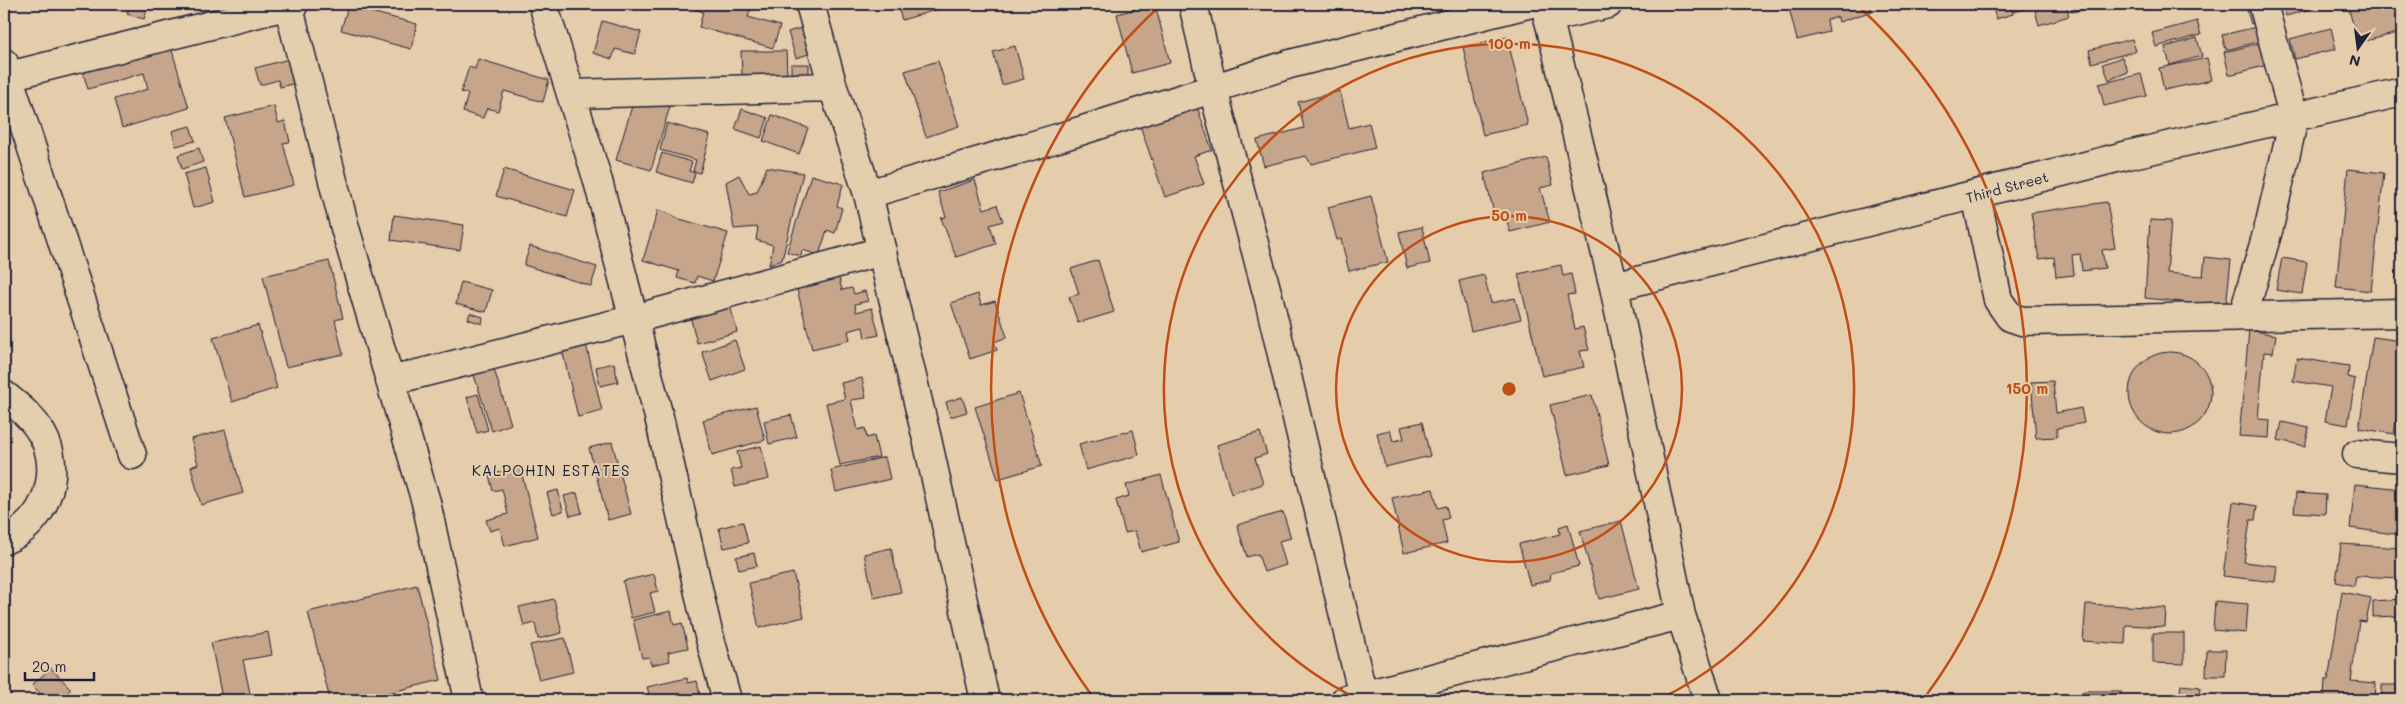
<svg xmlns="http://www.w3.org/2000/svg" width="2406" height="704" viewBox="0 0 2406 704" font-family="Mali,sans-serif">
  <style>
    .building { fill: #c6a58a; stroke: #22223b }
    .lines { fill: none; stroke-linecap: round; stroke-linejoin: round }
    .minor-casing { stroke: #22223b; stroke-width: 31 }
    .minor { stroke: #e3cead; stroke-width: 28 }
    .ring { fill: none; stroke: #c04e15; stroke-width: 2.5 }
    .labels { text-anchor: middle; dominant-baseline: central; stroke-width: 4; stroke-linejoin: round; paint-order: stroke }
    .street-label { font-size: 14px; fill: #22223b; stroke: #e3cead }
    .neighbourhood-label { font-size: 15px; letter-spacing: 1px; fill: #22223b; stroke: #e3cead }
    .centre { fill: #c04e15; stroke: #e3cead; stroke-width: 2.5 }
    .ring-label { font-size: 15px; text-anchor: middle; font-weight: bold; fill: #c04e15; stroke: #e3cead; stroke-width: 4; stroke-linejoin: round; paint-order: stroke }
  </style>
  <rect width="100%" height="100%" fill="#e5ccaa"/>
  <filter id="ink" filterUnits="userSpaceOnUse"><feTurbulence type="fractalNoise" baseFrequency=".02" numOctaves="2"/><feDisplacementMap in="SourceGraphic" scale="10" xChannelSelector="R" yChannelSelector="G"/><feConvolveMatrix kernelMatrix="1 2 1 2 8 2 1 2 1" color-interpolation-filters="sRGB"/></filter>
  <g filter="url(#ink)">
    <path class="building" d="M119,4H149L144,19L127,14L129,7Z
      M693,4H752L748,17L780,26L773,48L699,27L703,12L692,8Z
      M897,4H940L942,8L902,20Z
      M1135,4H1155L1170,63L1132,73L1117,14L1136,9Z
      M1788,4H1870L1872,11L1839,22L1838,17L1827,20L1829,32L1797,40Z
      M1992,4H2010L2013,14L1996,19Z
      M2012,4H2043L2014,12Z
      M2056,4H2066L2069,16L2039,25L2035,10Z
      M2070,4H2102L2073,12Z
      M2282,4H2327L2286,16Z
      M2348,4H2402V18L2399,19L2402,32L2357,43Z
      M348,6L417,24L411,49L341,30Z
      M2258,7L2262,20L2251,24L2247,11Z
      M602,21L641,32L635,54L615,49L612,59L593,53Z
      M2197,21L2201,35L2156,47L2152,33Z
      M2261,26L2264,40L2226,50L2222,35Z
      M804,27L812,53L796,58L788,32Z
      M2331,28L2336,49L2295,59L2290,39Z
      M168,37L189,108L122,128L114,99L148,89L144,73L88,89L80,62Z
      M1507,37L1528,125L1483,135L1463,47Z
      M2197,38L2202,56L2170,65L2165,47Z
      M2132,39L2136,51L2092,63L2089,50Z
      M2269,41L2275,63L2229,75L2224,52Z
      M1015,46L1024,79L1002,85L993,52Z
      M741,51H786L787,74L742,75Z
      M2122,57L2128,72L2109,80L2103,64Z
      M2207,58L2212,80L2164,90L2159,68Z
      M289,59L296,83L280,87L278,80L260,85L255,68Z
      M478,59L549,80L543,102L504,91L498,111L487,108L483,118L463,112L468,94L461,92L469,67L475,69Z
      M938,61L959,126L926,137L905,71Z
      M791,64H809V80L791,79Z
      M2141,74L2147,96L2104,106L2099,84Z
      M1340,91L1349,128L1369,123L1375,148L1311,164L1306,156L1264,166L1257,140L1304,128L1298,102Z
      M635,96L670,106L651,170L616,160Z
      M1196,104L1212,150L1194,156L1204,184L1165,197L1139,123Z
      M274,106L278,123L285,121L290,142L283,143L294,185L245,197L225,118Z
      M742,109L768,118L761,138L735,129Z
      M772,115L808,128L799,154L763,141Z
      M667,123L710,135L700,173L693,171L696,160L660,150Z
      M190,126L195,141L176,146L172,131Z
      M199,148L203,162L182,169L178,155Z
      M662,153L692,162L689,171L695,173L692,183L656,172Z
      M1546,157L1553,185L1540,188L1550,222L1510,232L1504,211L1494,213L1484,173Z
      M767,167L803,173L782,260L769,265L773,245L756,240L758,227L734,229L726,182L739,175L749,194L757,192Z
      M206,168L215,202L193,208L184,174Z
      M504,169L575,190L567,217L496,196Z
      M2348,169L2384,173L2371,291L2336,287Z
      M811,175L843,184L837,206L842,208L835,233L827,230L819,255L802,250L801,256L787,252Z
      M975,180L984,209L997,205L1003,221L990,225L996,244L956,257L941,218L946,217L938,192Z
      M1371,196L1388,262L1349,271L1341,239L1337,240L1328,207Z
      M2107,202L2115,248L2102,250L2105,268L2082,271L2080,254L2072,255L2074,275L2056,277L2054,257L2039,259L2031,213Z
      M658,210L673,215V217L728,233L713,281L697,276L695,283L677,278L679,271L643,260Z
      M394,215L464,225L460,250L391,240Z
      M2150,220L2171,221L2167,273L2203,276L2205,257L2231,260L2226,307L2145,298Z
      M1422,227L1430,263L1407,268L1399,232Z
      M530,246L597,267L591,286L524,265Z
      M2282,258L2307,262L2302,294L2276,290Z
      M1098,260L1114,312L1078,323L1069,297L1079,294L1071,269Z
      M329,261L343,318L335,320L343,354L286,367L263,276Z
      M1561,265L1563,276L1571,274L1575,294L1567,295L1575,329L1583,327L1589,350L1580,351L1584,367L1542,376L1518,274Z
      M836,267L842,290L852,288L854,294L865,291L868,301L855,304L856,312L872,308L879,335L865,338L863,327L848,331L850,340L812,349L794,277Z
      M1484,275L1491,303L1515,298L1521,319L1471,331L1459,281Z
      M461,282L492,290L486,312L456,304Z
      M978,294L981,305L995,301L1007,337L994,342L997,350L970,359L951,303Z
      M728,297L737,332L697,343L688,308Z
      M470,313L483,317L482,324L468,319Z
      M258,325L277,388L232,402L213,338Z
      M2249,330L2276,335L2273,353L2264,352L2258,419L2270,420L2269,438L2239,436Z
      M2373,337L2402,341V384L2394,434L2359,428Z
      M585,340L602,411L578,417L561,345Z
      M735,340L745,369L712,381L702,352Z
      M2129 393a41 41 0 1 1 82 0a41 41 0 1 1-82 0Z
      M2297,358L2349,366L2348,377L2355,379L2348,425L2325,421L2331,387L2293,381Z
      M614,363L618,382L600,386L596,367Z
      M493,366L511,424L492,431L473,372Z
      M862,378L866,398L851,400L858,430L865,428L867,438L874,436L879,457L840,465L826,403L845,399L841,383Z
      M2053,381L2056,413L2081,408L2084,423L2057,428V437L2036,438L2031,382Z
      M1019,393L1042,466L998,479L975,407Z
      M478,394L488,430L477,433L467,397Z
      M1592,395L1609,465L1567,475L1550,405Z
      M962,397L967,412L950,417L946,402Z
      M756,406L765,440L712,455L703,420Z
      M791,415L797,437L769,444L764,421Z
      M1422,422L1430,456L1385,467L1377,433L1390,430L1393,441L1404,439L1401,427Z
      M2282,422L2309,428L2305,446L2278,440Z
      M225,430L243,493L201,505L191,467L198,464L191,439Z
      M1133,430L1139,455L1086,470L1079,444Z
      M1260,432L1267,454L1255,458L1263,484L1231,494L1217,445Z
      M612,442L631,514L608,520L589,448Z
      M761,446L769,479L735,487L731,470L741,468L737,452Z
      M885,457L890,479L836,492L831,470Z
      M520,467L538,537L505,546L500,528L490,531L486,520L508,514L502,489L493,491L489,475Z
      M1161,475L1179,542L1141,552L1135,531L1125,533L1116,500L1129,496L1126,485Z
      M2355,484L2402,489V535L2350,528Z
      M1433,489L1438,508L1446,506L1449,518L1442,520L1447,543L1404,553L1392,498Z
      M558,490L563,511L553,514L547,493Z
      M577,493L582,513L570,516L564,496Z
      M2296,493L2326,495L2325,514L2294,512Z
      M2233,502L2257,506L2255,520H2250L2244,562L2277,566L2275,582L2223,576Z
      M1283,512L1291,538L1279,541L1286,565L1264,572L1258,554L1247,557L1237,525Z
      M1621,521L1639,589L1599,599L1580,531Z
      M743,522L748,543L724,548L719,528Z
      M1568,524L1579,566L1551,573L1550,580L1530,585L1519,544L1560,534L1559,527Z
      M2341,544L2402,548V578L2356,576L2354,586L2336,582Z
      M891,548L901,592L874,598L864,554Z
      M754,553L757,566L739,570L736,557Z
      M793,573L804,617L759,628L749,583Z
      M654,574L658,591L650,593L655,612L631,618L623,581Z
      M417,585L441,680L359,700H330L308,612Z
      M2342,592L2371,598L2366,622L2359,621L2351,681L2376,683L2375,700H2324L2325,680H2328Z
      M554,599L562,633L538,639L535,623L524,626L519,607Z
      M2402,599V611L2397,612L2398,616L2373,617V601Z
      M2215,601L2248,604L2246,633L2213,630Z
      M2086,604L2166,608L2165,627L2126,625L2125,644L2083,641Z
      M671,611L674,625L682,623L688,648L668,652L670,661L651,665L649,657L642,658L633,620Z
      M268,632L272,655L243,660L250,693L222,698L211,643Z
      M2153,633H2184V664L2153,663Z
      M565,638L573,672L539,680L530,645Z
      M2207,650H2226L2225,676H2206Z
      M51,668L71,689L59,700H46L32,685Z
      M687,678L688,683L697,681L701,700H651L647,687Z
      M2181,685L2200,687L2199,700H2179Z
      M2382,685H2402V700H2382Z
      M2083,691H2121V700H2082Z
      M1552,694L1578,696V700H1552Z"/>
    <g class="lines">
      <g class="minor-casing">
        <path id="minor" d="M288,4L345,228L426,502L469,700
          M543,4L598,181L659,417L707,628L727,700
          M810,4L833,87L868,194L927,439L985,700
          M1193,4L1213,89L1269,300L1363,696
          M1545,4L1614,287L1681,615L1708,700
          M1548,18L1608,4
          M4,63L132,455
          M9,76L294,4
          M571,94L833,87
          M868,194L1058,138L1290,64L1528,4
          M1976,195L1998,300L2010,317L2022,321L2402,313
          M1614,287L2128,155L2402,92
          M2243,316L2269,227L2294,118L2263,4
          M390,381L634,319L882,251
          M4,395C18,406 33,418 42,434C64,472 45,525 4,540
          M2357,454L2402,458
          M1345,700L1681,615"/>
      </g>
      <use href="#minor" class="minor"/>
    </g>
  </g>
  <g class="ring">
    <circle cx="1509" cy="389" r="173"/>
    <path d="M1358 699A345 345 0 1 1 1660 699"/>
    <path d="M1093 697A518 518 0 0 1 1162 4M1856 4A518 518 0 0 1 1925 697"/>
  </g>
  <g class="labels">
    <g class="street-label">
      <text transform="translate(2007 187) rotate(-15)">Third Street</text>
    </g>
    <g class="neighbourhood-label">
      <text x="551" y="470">KALPOHIN ESTATES</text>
    </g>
  </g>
  <circle cx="1509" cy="389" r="8" class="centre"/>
  <g class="ring-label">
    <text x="1509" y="49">100 m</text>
    <text x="1509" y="221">50 m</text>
    <text x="2027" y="394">150 m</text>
  </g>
  <rect width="2406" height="704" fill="none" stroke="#e3cead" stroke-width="20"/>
  <rect x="10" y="10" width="2386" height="684" fill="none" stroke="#22223b" stroke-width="2" filter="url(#ink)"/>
  <g transform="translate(2358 48) rotate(194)" stroke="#e3cead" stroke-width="4" paint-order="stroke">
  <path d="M0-4L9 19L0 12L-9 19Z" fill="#22223b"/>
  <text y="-8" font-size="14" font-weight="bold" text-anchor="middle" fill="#22223b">N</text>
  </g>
  <path d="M25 672v8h69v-8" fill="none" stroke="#22223b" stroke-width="2.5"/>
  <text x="32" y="672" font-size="15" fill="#22223b" stroke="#e3cead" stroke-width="4" paint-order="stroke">20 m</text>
</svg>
